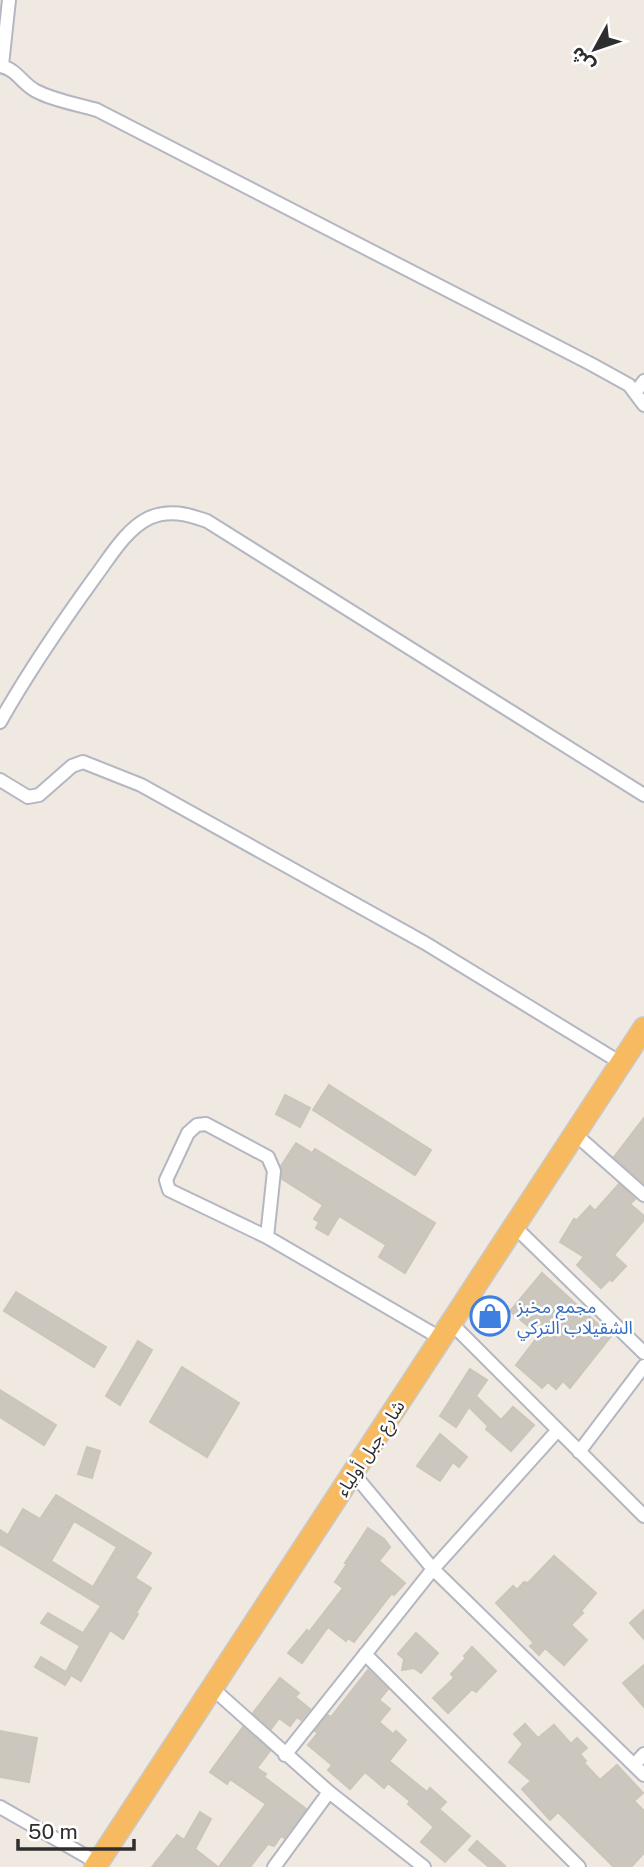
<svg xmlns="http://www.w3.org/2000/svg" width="644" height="1867" viewBox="0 0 644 1867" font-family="'Public Sans','Noto Sans Arabic',sans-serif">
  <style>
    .building { fill: #cbc7bf; stroke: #cbc5ba; stroke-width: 2; fill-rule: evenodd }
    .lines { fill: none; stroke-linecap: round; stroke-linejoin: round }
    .minor-casing { stroke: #b4b7c1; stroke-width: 16 }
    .trunk-casing { stroke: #c9c9c9; stroke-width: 24 }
    .minor { stroke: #fff; stroke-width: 12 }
    .trunk { stroke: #f8ba60; stroke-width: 21 }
    .labels { text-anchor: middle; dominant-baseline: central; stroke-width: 5; stroke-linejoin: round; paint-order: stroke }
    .shop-label { font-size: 18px; fill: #366cbe; stroke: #fff; text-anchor: start }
    .street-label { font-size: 18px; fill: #2e2e2e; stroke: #fff }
  </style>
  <rect width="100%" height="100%" fill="#efe9e1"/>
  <path class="building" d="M329,1085L431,1150L415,1175L313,1110Z
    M285,1095L310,1108L300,1127L276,1114Z
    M644,1118V1183L614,1157Z
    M296,1143L312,1153L315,1149L435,1223L405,1273L379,1257L386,1245L339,1216L328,1235L316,1228L319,1222L314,1219L323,1205L282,1179L281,1166Z
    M619,1184L635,1199L630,1204L644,1216V1220L614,1255L626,1266L612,1281L610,1279L601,1288L577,1265L584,1257L560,1242L574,1219L577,1220L590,1206L595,1211Z
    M542,1273L611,1336L570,1388L563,1381L556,1389L548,1382L542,1388L516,1365L539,1335L510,1311Z
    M16,1292L106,1347L94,1367L4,1311Z
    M138,1341L152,1350L120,1405L106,1396Z
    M182,1367L239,1403L207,1457L150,1422Z
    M470,1369L487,1380L476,1396L501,1420L513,1407L534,1425L511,1451L486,1429L488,1426L469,1407L456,1427L440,1416Z
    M0,1390L56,1425L44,1445L0,1417Z
    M440,1434L467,1457L459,1467L453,1462L440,1481L417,1466Z
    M87,1447L100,1451L92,1478L78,1474Z
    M56,1495L151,1553L135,1578L151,1588L136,1613L138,1614L123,1639L110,1630L81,1681L66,1672L80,1646L41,1623L48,1613L83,1633L101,1606L0,1544V1530L8,1535L23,1509L40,1519ZM74,1521L117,1547L93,1587L51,1561Z
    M368,1528L384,1539L390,1547L379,1561L405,1583L394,1595L392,1593L354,1642L348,1638L346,1641L328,1627L302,1663L288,1653L307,1630L309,1632L343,1588L335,1582L347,1564L345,1563Z
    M554,1556L596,1593L581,1611L583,1613L571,1625L587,1640L564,1665L545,1648L539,1655L530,1646L534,1643L496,1603L513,1586L517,1590L524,1582L528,1583Z
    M644,1610V1639L630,1623Z
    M416,1633L438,1653L421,1673L414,1668L402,1670L404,1659L398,1654Z
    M472,1647L496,1671L476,1692L472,1689L448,1713L433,1698L454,1678L451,1674L466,1658L464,1656Z
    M41,1657L71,1675L65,1685L35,1667Z
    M644,1665V1707L623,1683Z
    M368,1670L388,1689L379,1700L390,1709L379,1722L393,1734L396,1731L406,1740L389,1761L427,1792L430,1788L446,1802L439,1809L470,1836L445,1862L421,1842L434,1827L408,1804L410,1801L388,1783L384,1788L365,1772L350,1789L328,1770L332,1765L308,1745L318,1733L315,1731L328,1715L331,1717Z
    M280,1678L299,1693L295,1697L310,1709L301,1720L297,1717L290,1726L279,1718L271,1729L253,1713Z
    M525,1724L538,1738L554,1725L571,1744L577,1738L587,1748L580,1754L586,1761L584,1763L600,1780L617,1765L643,1793L634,1801L644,1811V1853L631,1867H614L558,1812L550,1820L522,1789L531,1781L509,1762L523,1744L514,1734Z
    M243,1727L270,1751L257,1768L266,1774L264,1777L306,1809L284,1838L281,1836L274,1846L268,1844L250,1867H219L266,1804L230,1779L227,1784L210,1772Z
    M0,1731L37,1738L29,1782L0,1777Z
    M200,1812L211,1819L195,1849L218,1867H152L177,1835L184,1840Z
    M477,1841L505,1866L504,1867H489L469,1850Z"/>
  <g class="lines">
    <g class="minor-casing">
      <path id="minor" d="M2,65L9,0
        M0,66C17,69 22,84 36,91C55,101 77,104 97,110L591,364L629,385L644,405
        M635,393L644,381
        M0,722C28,672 61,624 95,577C110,557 126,529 149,518C169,509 187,514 207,521L644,795
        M0,780L28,797L39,795L72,766L83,762L141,785L425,943L621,1063
        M575,1134L644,1195
        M515,1227L644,1353
        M267,1237L274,1171L268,1157L206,1124L197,1125L188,1133L166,1180L169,1190L267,1237L442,1339
        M451,1323L644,1516
        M579,1452L644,1366
        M353,1473L433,1569L644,1775
        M365,1654L579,1867
        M212,1688L329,1792L424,1867
        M285,1755L433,1569L557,1431
        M634,1765L644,1754
        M0,1807L98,1863L99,1867
        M274,1867L329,1792"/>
    </g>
    <g class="trunk-casing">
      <path id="trunk" d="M95,1867L644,1028"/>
    </g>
    <use href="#minor" class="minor"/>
    <use href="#trunk" class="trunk"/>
  </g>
  <defs>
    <g id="shop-ring" transform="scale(2.0125)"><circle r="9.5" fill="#fff" stroke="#3f7fe0" stroke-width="1.5"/><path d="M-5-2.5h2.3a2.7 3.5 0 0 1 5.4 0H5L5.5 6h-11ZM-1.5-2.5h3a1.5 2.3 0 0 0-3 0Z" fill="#3f7fe0"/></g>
  </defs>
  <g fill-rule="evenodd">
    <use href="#shop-ring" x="490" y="1316"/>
  </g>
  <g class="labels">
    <g class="shop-label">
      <text x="517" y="1306">مجمع مخبز<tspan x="517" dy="21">الشقيلاب التركي</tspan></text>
    </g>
    <g class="street-label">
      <text transform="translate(370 1448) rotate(-57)">شارع جبل أولياء</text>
    </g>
  </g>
  <g transform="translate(595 49) rotate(230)" stroke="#ffffff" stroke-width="5" paint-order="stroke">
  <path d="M0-5L12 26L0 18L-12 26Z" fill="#2e2e2e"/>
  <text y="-10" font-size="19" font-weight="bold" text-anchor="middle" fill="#2e2e2e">ش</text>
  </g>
  <path d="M18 1839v10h116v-10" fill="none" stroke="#2e2e2e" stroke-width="3.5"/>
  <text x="28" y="1839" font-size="21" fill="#2e2e2e" stroke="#ffffff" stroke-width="5" paint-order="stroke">50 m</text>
</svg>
